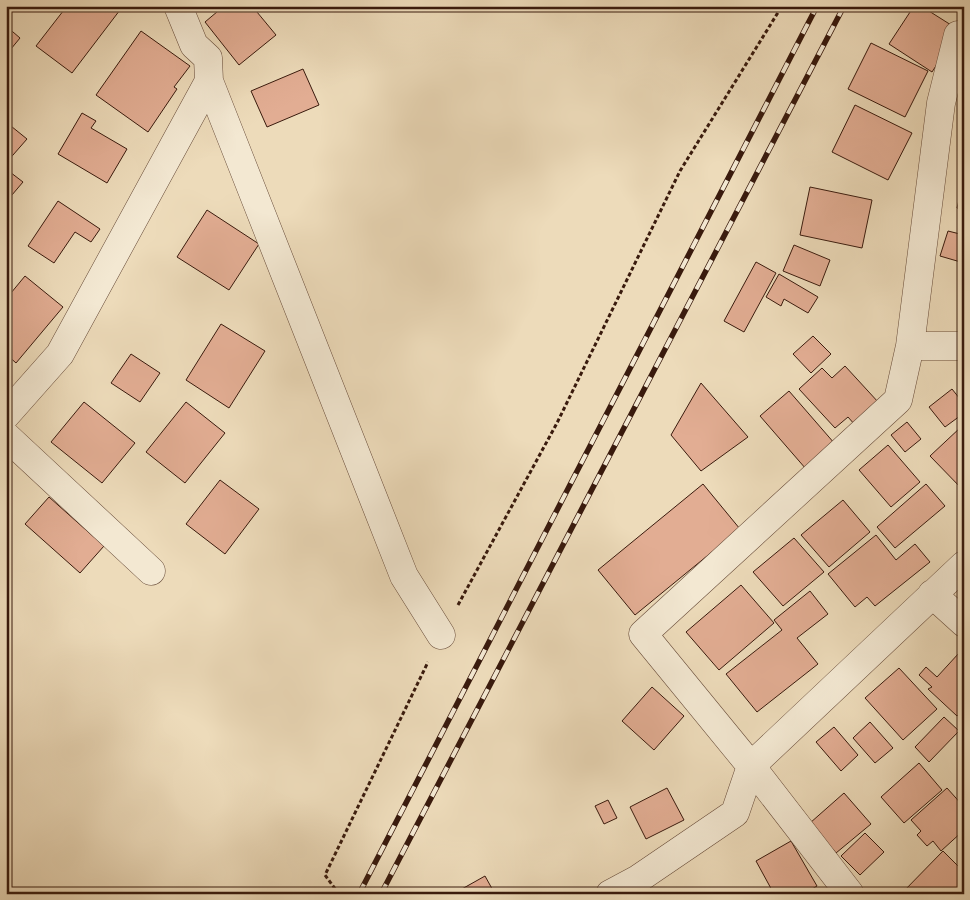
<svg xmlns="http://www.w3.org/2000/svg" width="970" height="900" viewBox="0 0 970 900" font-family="'Libre Caslon Text',serif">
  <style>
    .building { fill: #e2ad93; stroke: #391a0d }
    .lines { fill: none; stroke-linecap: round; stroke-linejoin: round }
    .minor-casing { stroke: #664a38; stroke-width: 29 }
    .path { stroke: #391a0d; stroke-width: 3; stroke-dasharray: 4 2.5; stroke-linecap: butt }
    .minor { stroke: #f3e8d2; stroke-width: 28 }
    .rail-casing { stroke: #391a0d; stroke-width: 5.5 }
    .rail { stroke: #f3e8d2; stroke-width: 4; stroke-dasharray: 11; stroke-linecap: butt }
  </style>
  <rect width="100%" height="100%" fill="#eddbba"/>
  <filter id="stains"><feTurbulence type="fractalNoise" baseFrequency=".004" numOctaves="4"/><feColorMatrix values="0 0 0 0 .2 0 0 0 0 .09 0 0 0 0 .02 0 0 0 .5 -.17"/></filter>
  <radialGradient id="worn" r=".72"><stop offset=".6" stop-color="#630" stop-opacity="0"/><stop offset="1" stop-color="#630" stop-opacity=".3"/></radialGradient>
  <path class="building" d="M67,6H123L72,73L36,46Z
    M224,6H252L276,35L239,65L205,22Z
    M914,6H921L959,30L932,72L889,44Z
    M6,26L20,38L6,55Z
    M141,31L190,66L174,87L177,89L148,132L96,95Z
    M871,43L928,71L905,117L848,89Z
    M303,69L319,105L267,127L251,91Z
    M855,105L912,133L888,180L832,152Z
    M82,113L96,121L91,128L127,149L107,183L58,154Z
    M6,122L27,139L6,163Z
    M6,169L23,182L6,202Z
    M964,180V210L957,208Z
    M810,187L872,200L862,248L800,235Z
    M58,201L100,229L91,242L75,232L54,263L28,246Z
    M207,210L259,244L229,290L177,257Z
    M948,231L964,235V263L940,256Z
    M794,245L830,260L820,286L783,271Z
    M756,262L776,273L744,332L724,321Z
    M779,274L818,297L808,313L784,299L781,306L766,297Z
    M25,276L63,307L16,363L6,354V299Z
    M221,324L265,351L229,408L186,380Z
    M813,336L831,354L811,373L793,354Z
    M131,354L160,373L140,402L111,383Z
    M845,366L879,403L855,425L848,417L835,428L799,389L822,368L832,378Z
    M701,383L748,437L701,471L671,435Z
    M952,389L964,404V413L945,427L929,407Z
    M789,391L835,444L806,469L760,416Z
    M84,402L135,443L102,483L51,442Z
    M186,402L225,433L185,483L146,452Z
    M907,422L921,439L905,452L891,435Z
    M961,427L964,430V491L930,456Z
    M888,445L920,482L891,507L859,470Z
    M220,480L259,509L225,554L186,524Z
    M703,484L740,529L635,615L598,570Z
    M926,484L945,506L895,548L877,527Z
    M49,497L104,546L80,573L25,524Z
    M843,500L870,532L829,567L801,535Z
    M876,535L896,560L915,544L930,562L875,606L867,597L855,607L828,574Z
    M794,538L824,572L783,606L753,572Z
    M741,585L774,623L719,670L686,632Z
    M810,591L828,614L797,638L818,664L757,712L726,674L782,630L774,620Z
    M959,653L964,657V709L957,716L928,689L932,687L919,675L926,667L937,677Z
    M899,668L937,709L903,740L865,698Z
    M652,687L684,716L654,750L622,721Z
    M944,717L959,731L929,762L915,747Z
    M870,722L893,748L875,763L853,738Z
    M834,727L858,755L841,771L816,742Z
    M919,763L942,790L904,823L881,797Z
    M667,788L684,820L646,839L630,807Z
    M947,788L964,807V830L941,851L933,841L927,846L917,835L921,831L911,820Z
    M844,793L871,824L836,853L810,823Z
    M608,800L617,818L604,824L595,806Z
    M865,833L884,852L860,875L841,856Z
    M791,841L817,886L804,894H774L756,861Z
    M943,851L964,872V894H901Z
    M485,876L495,894H453Z"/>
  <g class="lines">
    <g class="minor-casing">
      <path id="minor" d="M178,6L194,45L208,58L209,81L404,576L441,635
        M910,346H964
        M6,415L60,354L209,81
        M6,436L151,571
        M932,594L964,623
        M610,894L638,879L735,813L751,766L964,565
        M850,894L751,766L643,634L898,400L910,346L941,103L958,35"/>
    </g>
    <path class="path" d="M458,605L557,423L680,171L782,6
      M339,894L325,875L428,662"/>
    <use href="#minor" class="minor"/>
    <g class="rail-casing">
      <path id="rail" d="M359,894L817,6
        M381,894L844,6"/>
    </g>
    <use href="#rail" class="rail"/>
  </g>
  <rect width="970" height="900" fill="none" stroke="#eddbba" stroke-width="25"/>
  <rect x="8" y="8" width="955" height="885" fill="none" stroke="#391a0d" stroke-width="2.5"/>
  <rect x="12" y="12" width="945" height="875" fill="none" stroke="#391a0d"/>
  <rect width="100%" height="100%" filter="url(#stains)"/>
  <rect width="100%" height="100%" fill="url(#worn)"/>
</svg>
